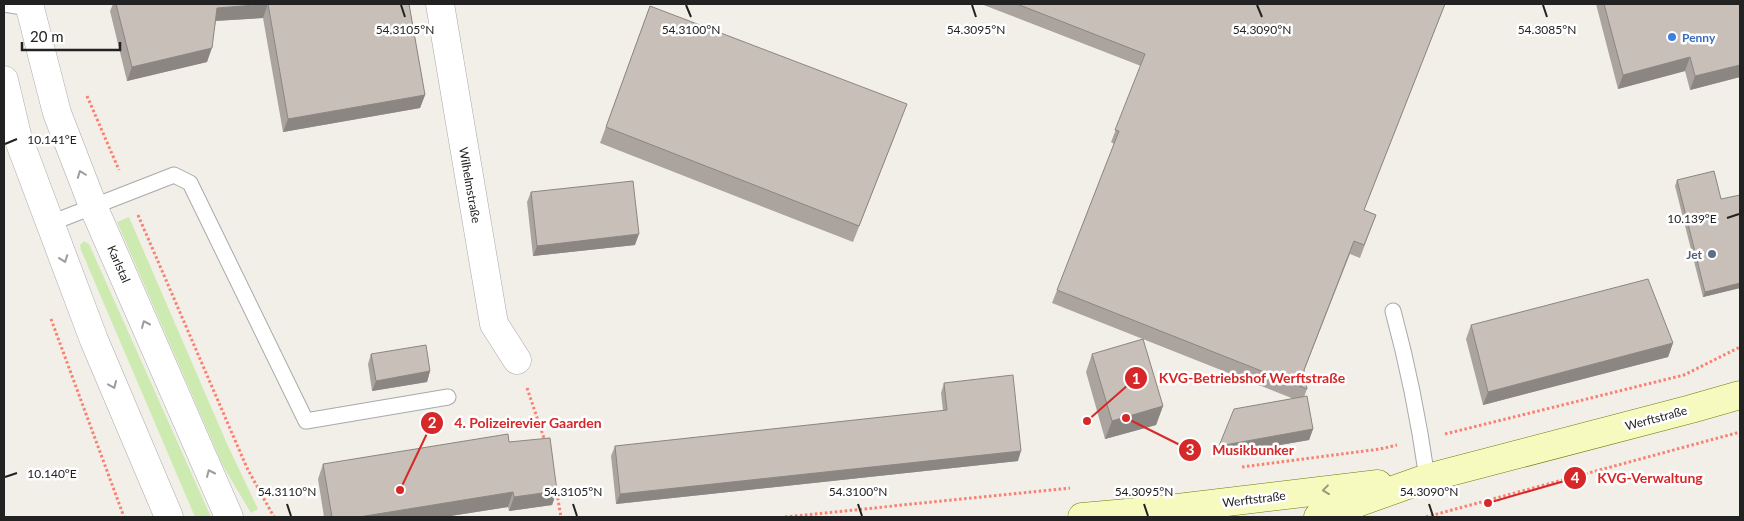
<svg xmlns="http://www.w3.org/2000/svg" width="1744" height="521" viewBox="0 0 1744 521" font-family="Lato,sans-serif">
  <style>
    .grass { fill: #cdebb0 }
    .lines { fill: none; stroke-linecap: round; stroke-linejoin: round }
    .service-casing { stroke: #a9a9a9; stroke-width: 17 }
    .minor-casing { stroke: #a9a9a9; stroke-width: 29 }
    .tertiary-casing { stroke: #a9a9a9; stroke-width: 29 }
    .secondary-casing { stroke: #707d05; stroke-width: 29 }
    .path { stroke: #fa8072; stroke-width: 3; stroke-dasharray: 2.5 2.5; stroke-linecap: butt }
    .service { stroke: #fff; stroke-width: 15 }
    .minor { stroke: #fff; stroke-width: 28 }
    .tertiary { stroke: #fff; stroke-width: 28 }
    .secondary { stroke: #f7fabf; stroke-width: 28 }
    .wall { fill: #aba49e }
    .shaded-wall { fill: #8b8681 }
    .building { fill: #c7bfb8; stroke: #8b8681 }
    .oneway { stroke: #9c9c9c }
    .oneway2 { stroke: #979978 }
    .ticks { fill: none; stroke: #222; stroke-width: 2 }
    .shop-dot { fill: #3f7fe0; stroke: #fff; stroke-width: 2 }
    .service-dot { fill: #5c6f8a; stroke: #fff; stroke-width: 2 }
    .labels { text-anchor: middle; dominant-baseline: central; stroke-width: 5; stroke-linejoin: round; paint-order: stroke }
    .shop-label { font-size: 12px; font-weight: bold; fill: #366cbe; stroke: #fff; text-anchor: start }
    .street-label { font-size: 12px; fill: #222; stroke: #fff }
    .service-label { font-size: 12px; font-weight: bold; fill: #4e5e75; stroke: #fff; text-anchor: end }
    .ticks-label { font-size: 12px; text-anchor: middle; fill: #222; stroke: #fff; stroke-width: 5; stroke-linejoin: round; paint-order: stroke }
    .leader { fill: none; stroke: #d62828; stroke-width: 2 }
    .callout-dot { fill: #d62828; stroke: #fff; stroke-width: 2 }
    .mark-label { font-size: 15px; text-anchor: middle; font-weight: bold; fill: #fff }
    .callout-label { font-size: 14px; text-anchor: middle; font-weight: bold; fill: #d62828; stroke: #fff; stroke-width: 5; stroke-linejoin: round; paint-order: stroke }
  </style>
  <rect width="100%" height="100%" fill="#f2efe9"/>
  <path class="grass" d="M129,217L228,446L258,509L251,513L223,466L117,222Z
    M84,241L89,244L211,517H195L81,250L80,245Z"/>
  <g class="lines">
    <g class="service-casing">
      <path id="service" d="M4,4L29,8
        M51,223L174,175L190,183L306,421L448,397
        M1393,311C1408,366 1419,422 1427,478"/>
    </g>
    <g class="minor-casing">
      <path id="minor" d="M440,4L494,324L517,360"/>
    </g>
    <g class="tertiary-casing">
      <path id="tertiary" d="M29,4L57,113L93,206L229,517
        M4,80L17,135L94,340L169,517"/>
    </g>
    <g class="secondary-casing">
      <path id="secondary" d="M1082,517L1161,510L1378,484
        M1318,517L1427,478L1691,409L1740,395"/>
    </g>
    <path class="path" d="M87,96L119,170
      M138,215L247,468L274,517
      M51,319L124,517
      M527,388L545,441
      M1445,434L1684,375L1740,347
      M1242,467L1380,449L1397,445
      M556,488L561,517
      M785,517L1070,488
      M1426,517L1740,432"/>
    <use href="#service" class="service"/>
    <use href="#minor" class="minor"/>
    <use href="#tertiary" class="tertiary"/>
    <use href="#secondary" class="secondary"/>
  </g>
  <path class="wall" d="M113,4H409L425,95L420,108L283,132L263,18L216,21L207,62L127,81L110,11Z
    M981,4H1445L1364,210L1376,215L1360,258L1350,254L1304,371L1307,389L1304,397L1313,429L1309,440L1215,456L1294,399L1052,303L1114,144L1111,142L1141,66Z
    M1596,4H1740V77L1690,90L1685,71L1618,89Z
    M650,6L901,120L853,242L600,143Z
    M1677,180L1740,288L1703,297L1675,186Z
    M531,192L635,245L533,256L527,202Z
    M1471,325L1673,343L1668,357L1483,405L1466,339Z
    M371,354L430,371L427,382L372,391L368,364Z
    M1092,354L1163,406L1156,425L1105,439L1086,372Z
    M944,383L1018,461L616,504L611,456L615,446L943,411L941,393Z
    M509,442L557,491L552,505L509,511L508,507L444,517H324L318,479L323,464Z"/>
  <path class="shaded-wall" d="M268,4L263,18L212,21L217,8Z
    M212,48L207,62L127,81L132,67Z
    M1690,57L1685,71L1618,89L1623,75Z
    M1740,65V77L1690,90L1695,76Z
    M425,95L420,108L283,132L288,119Z
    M639,234L635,245L533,256L537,246Z
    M1740,283V288L1703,297L1705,292Z
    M1673,343L1668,357L1483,405L1488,392Z
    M430,371L427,382L372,391L376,381Z
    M1163,406L1156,425L1105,439L1112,421Z
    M1313,429L1309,440L1215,456L1219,446Z
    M1021,451L1018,461L616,504L620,494Z
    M557,491L552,505L509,511L514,497Z
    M513,492L508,507L444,517H359Z"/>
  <path class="building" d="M116,4H409L425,95L288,119L268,4L217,8L212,48L132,67Z
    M1017,4H1445L1364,210L1376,215L1364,245L1354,241L1304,370L1307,389L1057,290L1119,131L1115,130L1145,54Z
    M1604,4H1740V65L1695,76L1690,57L1623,75Z
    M650,6L907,104L859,226L606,127Z
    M1714,171L1721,199L1740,195V283L1705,292L1677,180Z
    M633,181L639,234L537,246L531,192Z
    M1648,279L1673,343L1488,392L1471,325Z
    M1143,339L1163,406L1112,421L1092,354Z
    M426,345L430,371L376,381L371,354Z
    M1013,375L1021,451L620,494L615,446L947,410L944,383Z
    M1307,396L1313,429L1219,446L1234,409Z
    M508,434L509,442L550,438L557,491L514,497L513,492L359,517H332L323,464Z"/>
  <defs><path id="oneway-chevron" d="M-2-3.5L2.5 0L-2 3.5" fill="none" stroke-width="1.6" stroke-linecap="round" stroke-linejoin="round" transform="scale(1.25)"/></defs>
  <g class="oneway">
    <use href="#oneway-chevron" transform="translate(81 174) rotate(-111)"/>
    <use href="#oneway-chevron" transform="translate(64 259) rotate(70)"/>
    <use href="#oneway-chevron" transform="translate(145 324) rotate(-114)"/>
    <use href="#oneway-chevron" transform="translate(113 385) rotate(67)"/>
    <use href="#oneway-chevron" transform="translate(210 473) rotate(-114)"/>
  </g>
  <use class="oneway2" href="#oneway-chevron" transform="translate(1326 490) rotate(173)"/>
  <path class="ticks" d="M401,5L405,17M686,5L691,17M972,5L976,17M1257,5L1262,17M1543,5L1547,17M5,144L17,139M1727,218L1739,214M5,477L17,473M287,504L291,516M573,504L577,516M858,504L862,516M1144,504L1148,516M1429,504L1433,516"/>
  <circle class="shop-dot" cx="1672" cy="37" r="5"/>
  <circle class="service-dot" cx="1712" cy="254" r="5"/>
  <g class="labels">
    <g class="shop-label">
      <text x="1682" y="37">Penny</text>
    </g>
    <g class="street-label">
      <text transform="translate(470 185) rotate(80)">Wilhelmstraße</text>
      <text transform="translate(119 264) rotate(66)">Karlstal</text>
      <text transform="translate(1656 418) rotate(-15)">Werftstraße</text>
      <text transform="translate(1254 499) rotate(-7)">Werftstraße</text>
    </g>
    <g class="service-label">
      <text x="1702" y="254">Jet</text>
    </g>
  </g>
  <g class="ticks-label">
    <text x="405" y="34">54.3105°N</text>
    <text x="691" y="34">54.3100°N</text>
    <text x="976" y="34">54.3095°N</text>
    <text x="1262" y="34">54.3090°N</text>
    <text x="1547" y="34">54.3085°N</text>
    <text x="52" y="144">10.141°E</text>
    <text x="1692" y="223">10.139°E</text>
    <text x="52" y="478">10.140°E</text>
    <text x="287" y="496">54.3110°N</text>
    <text x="573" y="496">54.3105°N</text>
    <text x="858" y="496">54.3100°N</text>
    <text x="1144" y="496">54.3095°N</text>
    <text x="1429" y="496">54.3090°N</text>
  </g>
  <path class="leader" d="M1087 421L1136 378M400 490L432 423M1126 418L1190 450M1488 503L1575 478"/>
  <g class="callout-dot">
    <circle cx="1087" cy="421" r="5"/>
    <circle cx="400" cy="490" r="5"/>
    <circle cx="1126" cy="418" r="5"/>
    <circle cx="1488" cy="503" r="5"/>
    <circle cx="1136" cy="378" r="12"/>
    <circle cx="432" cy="423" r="12"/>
    <circle cx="1190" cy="450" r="12"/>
    <circle cx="1575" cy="478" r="12"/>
  </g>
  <g class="mark-label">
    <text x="1136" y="384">1</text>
    <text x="432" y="428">2</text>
    <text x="1190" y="455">3</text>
    <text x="1575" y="483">4</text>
  </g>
  <g class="callout-label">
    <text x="1252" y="383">KVG-Betriebshof Werftstraße</text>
    <text x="528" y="428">4. Polizeirevier Gaarden</text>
    <text x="1253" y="455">Musikbunker</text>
    <text x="1650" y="483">KVG-Verwaltung</text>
  </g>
  <rect width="1744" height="521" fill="none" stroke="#222222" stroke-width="10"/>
  <path d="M22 42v8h98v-8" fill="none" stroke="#222222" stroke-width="2.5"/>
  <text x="30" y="42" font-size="15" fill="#222222" stroke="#ffffff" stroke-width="4" paint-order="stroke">20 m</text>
</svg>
